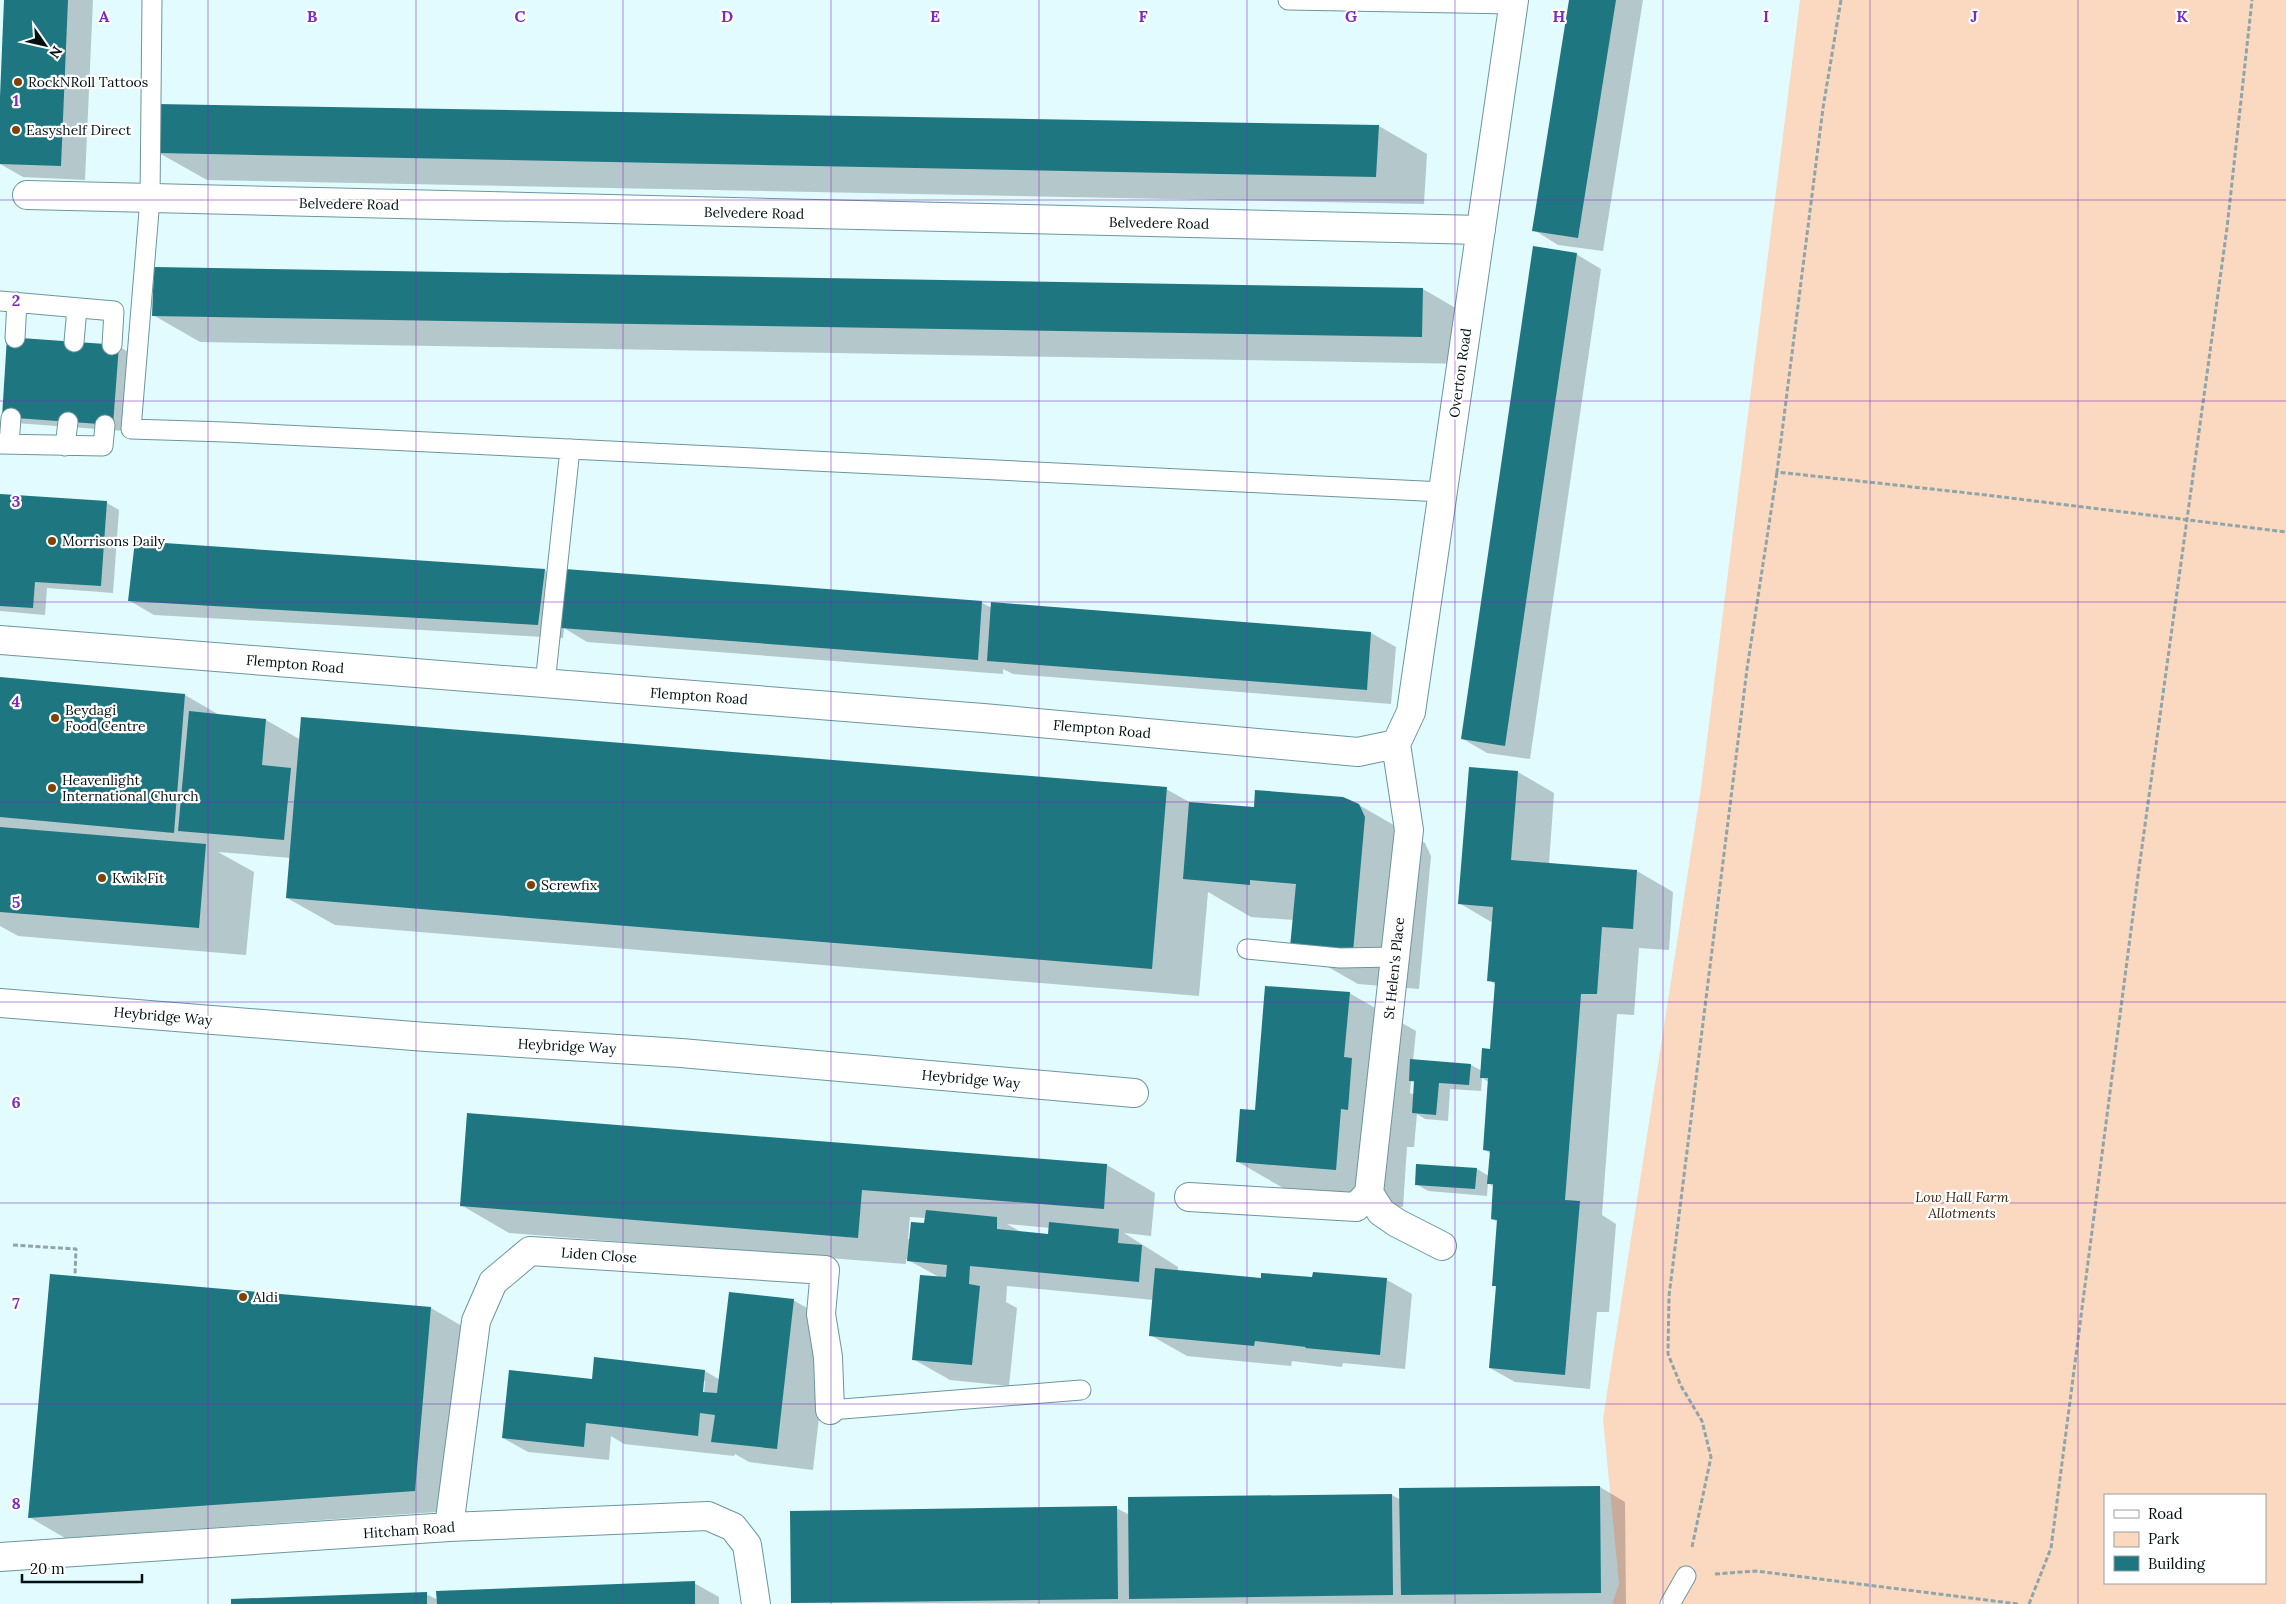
<svg xmlns="http://www.w3.org/2000/svg" width="2286" height="1604" viewBox="0 0 2286 1604" font-family="Lora,serif">
  <style>
    .green { fill: #fbd8c0; fill-rule: evenodd }
    .shadow { fill: #0003; fill-rule: evenodd }
    .building { fill: #1e7681 }
    .lines { fill: none; stroke-linecap: round; stroke-linejoin: round }
    .lane-casing { stroke: #6d969c; stroke-width: 21 }
    .street-casing { stroke: #6d969c; stroke-width: 30 }
    .path { stroke: #8fa5a8; stroke-width: 3; stroke-dasharray: 5 2.5; stroke-linecap: butt }
    .lane { stroke: #fff; stroke-width: 19 }
    .street { stroke: #fff; stroke-width: 28 }
    .grid { fill: none; stroke: #7b2cbf; stroke-width: 1; stroke-opacity: 0.55 }
    .poi-dot { fill: #814303; stroke: #fff; stroke-width: 2 }
    .labels { text-anchor: middle; dominant-baseline: central; stroke-width: 4.5; stroke-linejoin: round; paint-order: stroke }
    .poi-label { font-size: 14px; fill: #021012; stroke: #fff; text-anchor: start }
    .street-label { font-size: 14px; fill: #021012; stroke: #fff }
    .park-label { font-size: 14px; font-style: italic; fill: #3f240f; stroke: #fff }
    .grid-label { font-size: 16px; text-anchor: middle; font-weight: bold; fill: #7b2cbf; stroke: #fff; stroke-width: 4.5; stroke-linejoin: round; paint-order: stroke }
  </style>
  <rect width="100%" height="100%" fill="#e1fbff"/>
  <path class="green" d="M1800,0H2286V1604H1612L1619,1584L1603,1419L1701,788ZM2105,1495H2265V1583H2105Z"/>
  <path class="shadow" d="M5,0H93L85,180L23,177L0,164Z
    M1570,0H1643L1603,251L1558,245L1534,230Z
    M158,106L1379,126L1427,154L1424,204L207,180L159,153Z
    M1576,254L1601,269L1530,759L1487,753L1463,739Z
    M1423,289L1471,317L1470,364L200,342L153,315Z
    M118,346L130,353L125,431L15,423L3,416Z
    M0,495L107,503L119,510L113,593L47,588L45,615L0,611Z
    M544,570L565,582L566,571L982,603L992,608V603L1371,633L1396,647L1391,704L1013,674L1003,669V674L587,642L564,628L563,638L154,615L130,601Z
    M0,679L185,695L221,716L266,720L301,740L1166,789L1191,803L1255,809L1359,805L1425,843L1431,856L1419,989L1358,984L1291,946L1294,920L1251,917L1208,892L1199,996L335,925L287,898L291,858L218,852L254,872L246,955L18,936L0,926Z
    M1518,772L1554,793L1549,864L1637,871L1673,892L1669,950L1639,948L1634,1015L1617,1014L1602,1215L1616,1224L1609,1312H1597L1590,1389L1515,1382L1490,1368L1497,1288L1494,1285L1498,1222L1492,1219L1494,1187L1488,1183L1487,1196L1428,1191L1416,1184L1477,1169L1489,1176L1491,1154L1484,1149L1489,1082L1482,1078L1481,1091L1450,1089L1448,1121L1425,1119L1417,1114L1414,1147H1407L1403,1207L1304,1200L1238,1162L1256,1112L1349,993L1416,1031L1413,1061L1471,1065L1482,1071L1491,1051L1496,985L1489,980L1493,923L1459,903ZM1411,1081L1415,1083V1095L1410,1093Z
    M468,1114L1107,1165L1155,1193L1151,1236L1124,1233L1178,1267V1272L1262,1279L1387,1280L1412,1294L1405,1369L1343,1363L1342,1367L1292,1361L1291,1366L1187,1356L1150,1335L1154,1300L1007,1286L1006,1302L1017,1308L1009,1386L950,1380L913,1359L939,1277L906,1259V1264L509,1233L461,1205ZM910,1217L926,1218L925,1224L910,1239H908ZM1007,1224L1050,1228L1049,1235L1021,1232Z
    M793,1300L830,1321L813,1470L749,1462L735,1454L734,1456L624,1444L611,1436L609,1460L528,1452L503,1438L593,1380L595,1359L705,1371L720,1380ZM703,1381H705L704,1393H702Z
    M431,1308L467,1329L451,1511L65,1538L29,1517Z
    M1600,1487L1625,1502L1626,1604L792,1603L1116,1508L1130,1515L1392,1495L1401,1500Z
    M694,1583L719,1597V1604H232L426,1594L438,1600Z"/>
  <path class="building" d="M4,0H68L61,166L0,164V97Z
    M1569,0H1616L1578,238L1532,231Z
    M157,104L1379,125L1376,177L158,153Z
    M1533,246L1577,253L1505,746L1461,739Z
    M154,267L1423,288L1422,337L152,316Z
    M7,337L119,345L113,425L2,417Z
    M0,494L107,501L101,586L35,582L33,608L0,606Z
    M135,541L545,569L538,625L128,601Z
    M565,569L982,601L978,660L561,628Z
    M991,602L1371,632L1367,690L987,661Z
    M0,677L185,694L174,833L0,817Z
    M189,711L266,719L262,765L291,768L284,840L178,831Z
    M301,717L1167,787L1152,969L286,898Z
    M1469,767L1518,771L1511,860L1637,870L1633,929L1602,927L1597,994H1581L1565,1200L1580,1201L1565,1375L1489,1368L1496,1286H1492L1497,1220L1491,1219L1493,1184H1487L1490,1151L1483,1150L1488,1078H1480L1482,1048L1490,1049L1495,982L1487,981L1493,907L1458,904Z
    M1255,790L1343,797L1359,804L1365,817L1353,952L1290,947L1296,884L1250,880V885L1183,879L1189,802L1254,807Z
    M0,827L206,844L199,928L0,912Z
    M1265,986L1350,992L1344,1057L1352,1058L1348,1110L1341,1109L1336,1170L1236,1162L1240,1109L1255,1110Z
    M1410,1059L1471,1064L1469,1085L1439,1083L1436,1115L1412,1113L1414,1081H1409Z
    M467,1113L1107,1164L1104,1209L862,1190L858,1238L460,1206Z
    M1416,1164L1477,1168L1475,1189L1415,1185Z
    M926,1210L997,1217V1229L1048,1234L1049,1222L1119,1229L1118,1243L1142,1245L1139,1282L970,1266L969,1284L980,1286L972,1365L912,1360L920,1275L946,1277L947,1265L907,1261L911,1222L924,1223Z
    M1155,1268L1261,1278V1273L1312,1277L1313,1272L1387,1278L1380,1355L1305,1348L1306,1347L1255,1341L1254,1346L1149,1336Z
    M50,1274L431,1307L415,1491L28,1518Z
    M729,1292L794,1299L777,1449L711,1442L715,1415L700,1413L698,1436L586,1423L584,1447L502,1438L509,1370L592,1379L594,1357L705,1370L703,1392L717,1393Z
    M1600,1486L1601,1593L1401,1595L1399,1488Z
    M1392,1494L1393,1595L1129,1599L1128,1497Z
    M1117,1506L1118,1599L791,1603L790,1511Z
    M695,1581V1604H437L436,1591Z
    M427,1592V1604H231V1599Z"/>
  <g class="lines">
    <g class="lane-casing">
      <path id="lane" d="M152,0L150,199L131,429L225,432L1443,492
        M1288,0L1513,4
        M0,301L114,311L112,345
        M15,338L17,302
        M74,342L77,308
        M0,444L103,446L105,425
        M9,444L11,418
        M65,446L68,422
        M545,684L570,449
        M1247,949L1340,958L1395,957
        M830,1410L1081,1390
        M1670,1604L1686,1576"/>
    </g>
    <g class="street-casing">
      <path id="street" d="M27,195L1481,230
        M0,640L983,718L1358,752L1396,744
        M1396,744L1411,712L1514,0
        M0,1003L426,1037L681,1053L1134,1093
        M1369,1193L1381,1212L1397,1223L1442,1246
        M1189,1197L1356,1207L1369,1193L1409,830L1396,744
        M449,1527L476,1321L493,1282L530,1251L825,1270L821,1314L828,1357L830,1410
        M0,1557L449,1527L708,1516L733,1527L747,1545L756,1604"/>
    </g>
    <path class="path" d="M1841,0L1823,108L1777,472L1986,495L2286,532
      M13,1245L76,1249L75,1275
      M1692,1547L1711,1457L1702,1421L1681,1386L1668,1354L1669,1296L1747,669L1777,472
      M1715,1574L1756,1571L2018,1604
      M2029,1604L2051,1548L2138,876L2227,228L2252,0"/>
    <use href="#lane" class="lane"/>
    <use href="#street" class="street"/>
  </g>
  <path class="grid" d="M208,0V1604M416,0V1604M623,0V1604M831,0V1604M1039,0V1604M1247,0V1604M1455,0V1604M1663,0V1604M1870,0V1604M2078,0V1604M0,200H2286M0,401H2286M0,602H2286M0,802H2286M0,1002H2286M0,1203H2286M0,1404H2286"/>
  <g class="poi-dot">
    <circle cx="18" cy="82" r="5"/>
    <circle cx="16" cy="130" r="5"/>
    <circle cx="52" cy="541" r="5"/>
    <circle cx="55" cy="718" r="5"/>
    <circle cx="52" cy="788" r="5"/>
    <circle cx="102" cy="878" r="5"/>
    <circle cx="531" cy="885" r="5"/>
    <circle cx="243" cy="1297" r="5"/>
  </g>
  <g class="labels">
    <g class="poi-label">
      <text x="28" y="82">RockNRoll Tattoos</text>
      <text x="26" y="130">Easyshelf Direct</text>
      <text x="62" y="541">Morrisons Daily</text>
      <text x="65" y="710">Beydagi<tspan x="65" dy="16">Food Centre</tspan></text>
      <text x="62" y="780">Heavenlight<tspan x="62" dy="16">International Church</tspan></text>
      <text x="112" y="878">Kwik Fit</text>
      <text x="541" y="885">Screwfix</text>
      <text x="253" y="1297">Aldi</text>
    </g>
    <g class="street-label">
      <text transform="translate(349 204) rotate(1)">Belvedere Road</text>
      <text transform="translate(754 213) rotate(1)">Belvedere Road</text>
      <text transform="translate(1159 223) rotate(1)">Belvedere Road</text>
      <text transform="translate(1460 373) rotate(-82)">Overton Road</text>
      <text transform="translate(295 664) rotate(5)">Flempton Road</text>
      <text transform="translate(699 696) rotate(4)">Flempton Road</text>
      <text transform="translate(1102 729) rotate(5)">Flempton Road</text>
      <text transform="translate(1394 968) rotate(-84)">St Helen's Place</text>
      <text transform="translate(163 1016) rotate(5)">Heybridge Way</text>
      <text transform="translate(567 1046) rotate(3)">Heybridge Way</text>
      <text transform="translate(971 1079) rotate(5)">Heybridge Way</text>
      <text transform="translate(599 1255) rotate(4)">Liden Close</text>
      <text transform="translate(409 1530) rotate(-4)">Hitcham Road</text>
    </g>
    <g class="park-label">
      <text x="1962" y="1197">Low Hall Farm<tspan x="1962" dy="16">Allotments</tspan></text>
    </g>
  </g>
  <g class="grid-label">
    <text x="104" y="22">A</text>
    <text x="312" y="22">B</text>
    <text x="520" y="22">C</text>
    <text x="727" y="22">D</text>
    <text x="935" y="22">E</text>
    <text x="1143" y="22">F</text>
    <text x="1351" y="22">G</text>
    <text x="1559" y="22">H</text>
    <text x="1766" y="22">I</text>
    <text x="1974" y="22">J</text>
    <text x="2182" y="22">K</text>
    <text x="16" y="106">1</text>
    <text x="16" y="306">2</text>
    <text x="16" y="507">3</text>
    <text x="16" y="707">4</text>
    <text x="16" y="908">5</text>
    <text x="16" y="1108">6</text>
    <text x="16" y="1309">7</text>
    <text x="16" y="1509">8</text>
  </g>
  <rect x="2104" y="1494" width="162" height="90" fill="#ffffff" stroke="#9a9fa0"/>
  <rect x="2114" y="1510" width="25" height="8" fill="#ffffff" stroke="#9a9fa0"/>
  <text x="2148" y="1519" font-size="15" fill="#021012">Road</text>
  <rect x="2114" y="1532" width="25" height="15" fill="#fbd8c0" stroke="#9a9fa0"/>
  <text x="2148" y="1544" font-size="15" fill="#021012">Park</text>
  <rect x="2114" y="1556" width="25" height="15" fill="#1e7681" stroke="#9a9fa0"/>
  <text x="2148" y="1569" font-size="15" fill="#021012">Building</text>
  <g transform="translate(45 45) rotate(124)" stroke="#ffffff" stroke-width="4" paint-order="stroke">
  <path d="M0-4L9 19L0 12L-9 19Z" fill="#021012"/>
  <text y="-8" font-size="14" font-weight="bold" text-anchor="middle" fill="#021012">N</text>
  </g>
  <path d="M22 1574v8h120v-8" fill="none" stroke="#021012" stroke-width="2.5"/>
  <text x="30" y="1574" font-size="15" fill="#021012" stroke="#ffffff" stroke-width="4" paint-order="stroke">20 m</text>
</svg>
